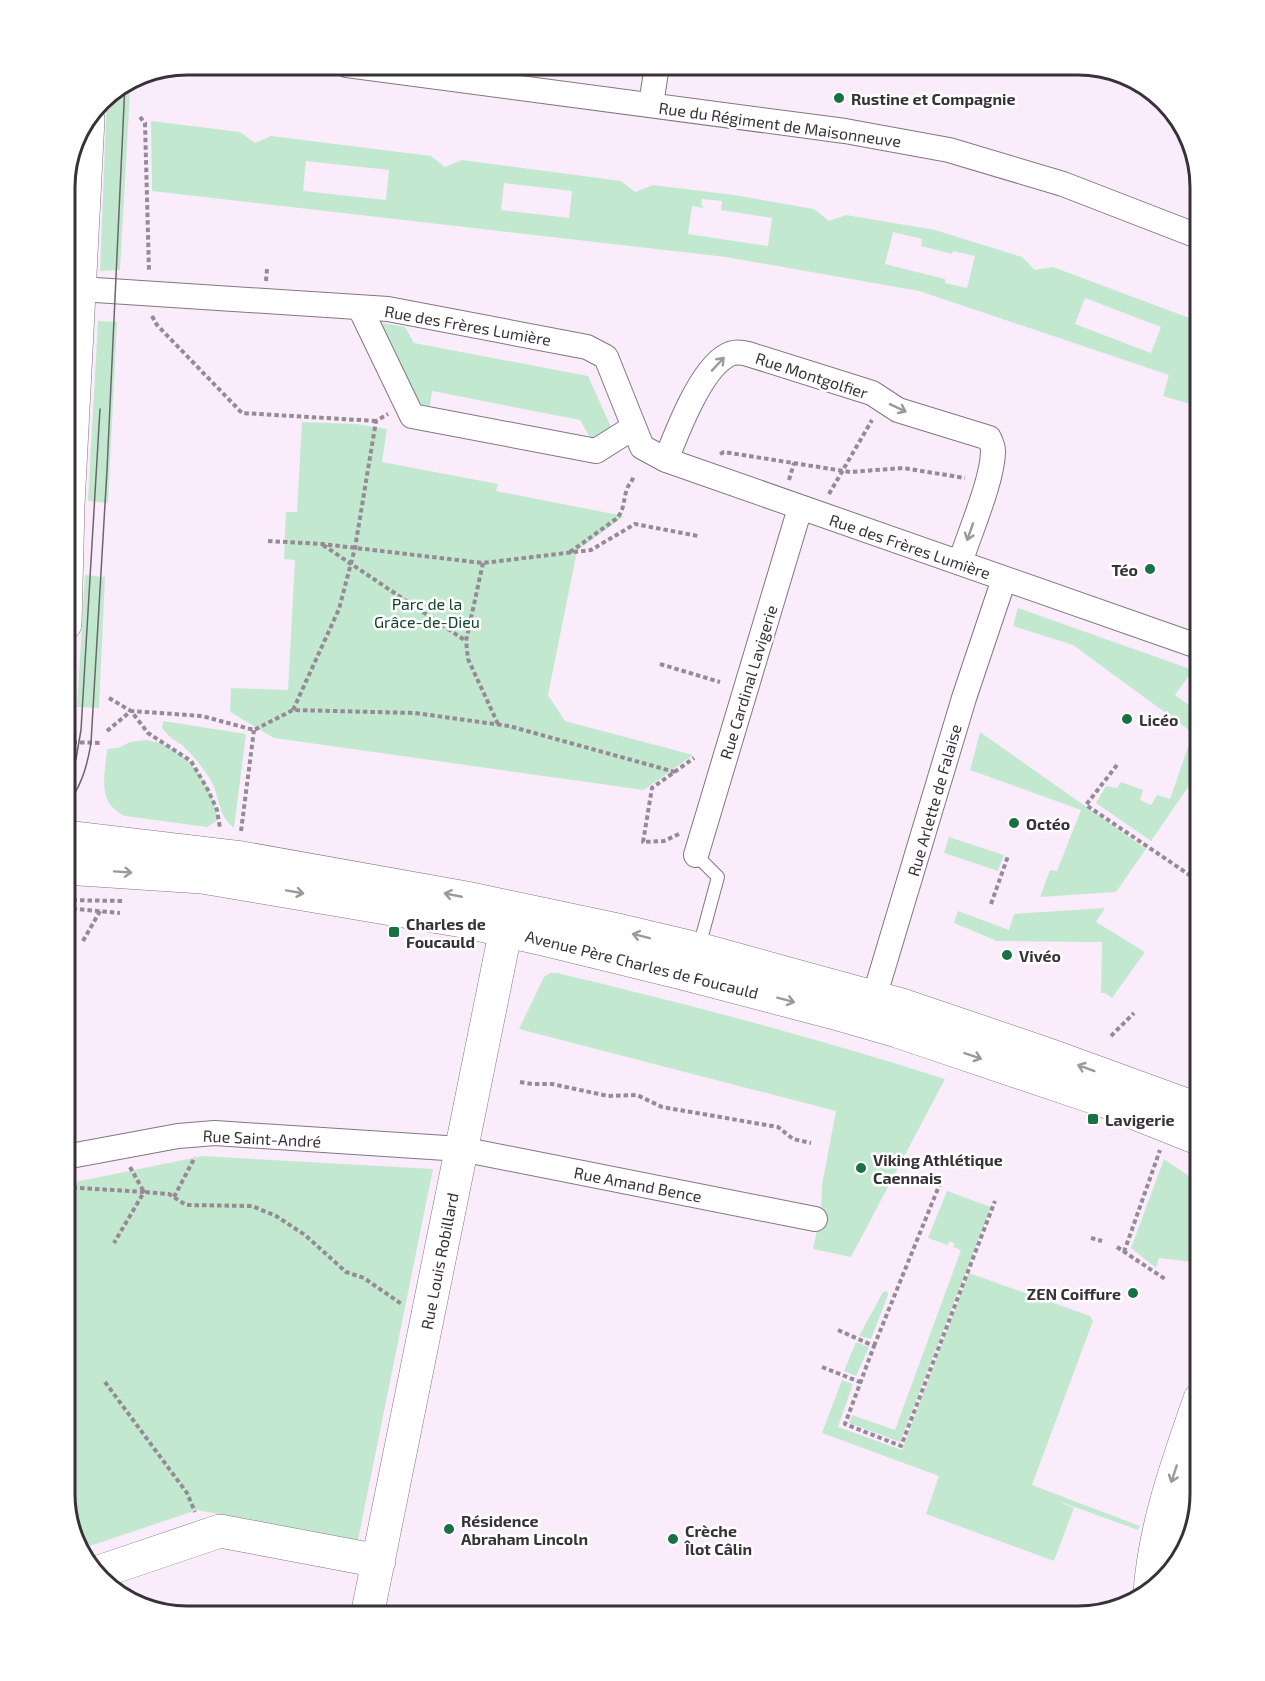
<svg xmlns="http://www.w3.org/2000/svg" width="1265" height="1681" viewBox="0 0 1265 1681" font-family="'Exo 2',sans-serif">
  <style>
    .green { fill: #c2e9cf; fill-rule: evenodd }
    .lines { fill: none; stroke-linecap: round; stroke-linejoin: round }
    .lane-casing { stroke: #837584; stroke-width: 14 }
    .street-casing { stroke: #837584; stroke-width: 26 }
    .secondary-casing { stroke: #837584; stroke-width: 34 }
    .path { stroke: #958a95; stroke-width: 4; stroke-dasharray: 4.5 3; stroke-linecap: butt }
    .lane { stroke: #fff; stroke-width: 12 }
    .street { stroke: #fff; stroke-width: 24 }
    .secondary { stroke: #fff; stroke-width: 33 }
    .tram { stroke: #6d656d; stroke-width: 1.5 }
    .oneway { stroke: #9c989c }
    .poi-dot { fill: #197246; stroke: #fff; stroke-width: 2 }
    .labels { text-anchor: middle; dominant-baseline: central; stroke-width: 5; stroke-linejoin: round; paint-order: stroke }
    .poi-label { font-size: 16px; font-weight: bold; fill: #383238; stroke: #fff; text-anchor: start }
    .street-label { font-size: 16px; fill: #383238; stroke: #fff }
    .park-label { font-size: 16px; fill: #134329; stroke: #fff }
    .rim { fill: none; stroke: #383238; stroke-width: 3 }
  </style>
  <rect width="100%" height="100%" fill="#fbecfc"/>
  <path class="green" d="M111,92H130L120,270L100,271L107,94Z
    M151,121L240,132L255,143L271,136L431,156L445,167L462,160L621,181L635,192L653,185L734,195L814,209L829,221L846,215L935,230L1022,257L1035,270L1053,267L1200,322V407L1163,396L1169,375L919,291L726,257L152,191ZM306,161L389,170L386,200L303,191ZM504,183L572,191L569,218L501,210ZM702,199L722,201L721,210L772,218L768,246L688,234L692,206L704,208L701,204ZM893,232L922,239L921,246L952,254L953,251L975,256L967,288L945,283V279L885,264ZM1085,298L1161,327L1151,353L1075,324Z
    M98,321L117,322L108,503L88,501Z
    M378,322L405,327L414,343L588,376L612,429L591,439L580,420L432,391L430,406L417,404Z
    M302,422L356,424L387,429L382,462L498,484L496,491L624,516L577,551L548,695L565,721L693,755L644,790L274,738L230,712L231,688L288,690L295,560L284,559L286,512H297Z
    M85,575L105,577L99,708L77,707Z
    M1018,608L1193,670L1175,695L1200,713V770L1151,841L1096,803L1106,786L1117,788L1121,782L1143,790L1140,800L1151,805L1157,795L1170,799L1193,733L1073,645L1013,626Z
    M163,721L246,734L234,828C217,815 221,798 210,779C202,767 194,756 183,746C175,740 168,737 162,728Z
    M980,732L1146,849L1116,892L1040,897L1050,870L1057,871L1081,810L970,770Z
    M145,740C184,743 213,784 218,820L207,827L125,816C96,802 105,776 107,749L118,748L130,742Z
    M949,837L1004,855L998,871L944,853Z
    M1105,908L1096,922L1145,952L1112,998L1105,993H1101L1102,942L997,941L954,923L958,911L1009,930L1014,914Z
    M550,973H557C688,1004 817,1038 945,1079L851,1257L813,1249L821,1211L822,1185L836,1111L519,1029L544,977Z
    M203,1156L433,1169L358,1540L197,1510L81,1549L65,1495V1184Z
    M1164,1159L1186,1174L1200,1188V1263L1159,1258L1156,1268L1131,1248Z
    M947,1191L991,1207L900,1442L849,1423L852,1415L895,1430L961,1250L953,1247L954,1243L949,1241L948,1245L928,1238Z
    M969,1273L1090,1316L1093,1321L1032,1485L1140,1526L1138,1530L1055,1500L1074,1508L1054,1561L926,1514L939,1476L822,1433L842,1380L853,1384L838,1427L902,1450Z
    M887,1291L888,1295L871,1339L859,1336L883,1292Z
    M856,1342L869,1347L856,1376L844,1371Z"/>
  <g class="lines">
    <g class="lane-casing">
      <path id="lane" d="M696,855L718,877L699,947"/>
    </g>
    <g class="street-casing">
      <path id="street" d="M347,65L845,131L949,150L1063,184L1200,237
        M651,105L657,65
        M65,288L388,309L587,347L606,357L642,447L666,460L1200,647
        M360,308L412,416L596,451L634,427
        M666,460C677,432 700,371 726,356C733,351 741,352 748,354L872,393L898,410L989,438C991,442 993,446 993,451C993,480 969,534 960,563
        M696,855L800,508
        M870,1011L964,698L1004,579
        M65,1157L178,1136L215,1133L461,1149L815,1219"/>
    </g>
    <g class="secondary-casing">
      <path id="secondary" d="M65,624L68,505L88,119
        M65,837L242,858L466,898L617,930L698,949L905,1006L1052,1056L1200,1110
        M65,868L202,877L463,921L547,940L682,973L831,1012L897,1031L1102,1100L1200,1139
        M96,1573L220,1531L379,1561
        M1166,1575L1200,1485
        M1150,1592C1155,1525 1178,1462 1200,1399
        M367,1616L510,909"/>
    </g>
    <path class="path" d="M140,117L145,123L149,271
      M266,281L267,269
      M152,316L157,325L242,413L376,421
      M720,454L724,452L850,472L903,468L965,478
      M789,480L794,463
      M829,494L872,420
      M268,541L322,544L483,563L591,550L635,524L698,536
      M323,545L466,641
      M570,552L616,519C625,510 623,500 627,489C629,483 633,481 634,475
      M483,563L466,641L468,659L498,724
      M660,664L720,682
      M109,698L131,711L148,733L191,761L208,790L217,810L220,828
      M293,710L339,609L355,548L376,421L388,414
      M65,729L74,730
      M107,731L131,711L202,716L254,730L293,710L415,713L509,726L675,772
      M65,742L102,743
      M1117,765L1086,805L1200,882
      M241,831L254,730
      M679,834L664,841L643,842L652,788L694,758
      M65,900L124,901
      M991,904L1008,856
      M65,908L120,913
      M83,941L100,911
      M65,972L72,959
      M1111,1036L1134,1013
      M520,1082L532,1084H552L608,1096L637,1095L662,1107L778,1127L793,1139L811,1143
      M130,1167L144,1192L169,1194L186,1205L252,1206L276,1216L305,1235L346,1272L364,1278L403,1305
      M65,1187L144,1192L114,1243
      M174,1197L195,1157
      M1091,1238L1102,1241
      M1117,1247L1165,1279
      M1124,1252L1160,1150
      M838,1330L874,1346L845,1424L901,1446L995,1201
      M874,1346L941,1181
      M822,1367L860,1382
      M105,1382L187,1493L195,1512"/>
    <use href="#lane" class="lane"/>
    <use href="#street" class="street"/>
    <use href="#secondary" class="secondary"/>
    <path class="tram" d="M65,784L76,759L81,730L100,409
      M65,807C81,788 87,767 91,743L107,470L125,83"/>
  </g>
  <defs><path id="oneway-shaft" d="M-6 0H5M1.5-3L5.5 0L1.5 3" fill="none" stroke-width="1.6" stroke-linecap="round" stroke-linejoin="round" transform="scale(1.5)"/></defs>
  <g class="oneway">
    <use href="#oneway-shaft" transform="translate(718 364) rotate(-47)"/>
    <use href="#oneway-shaft" transform="translate(898 408) rotate(25)"/>
    <use href="#oneway-shaft" transform="translate(970 532) rotate(109)"/>
    <use href="#oneway-shaft" transform="translate(123 872) rotate(4)"/>
    <use href="#oneway-shaft" transform="translate(295 892) rotate(10)"/>
    <use href="#oneway-shaft" transform="translate(453 895) rotate(-169)"/>
    <use href="#oneway-shaft" transform="translate(641 936) rotate(-166)"/>
    <use href="#oneway-shaft" transform="translate(786 1000) rotate(15)"/>
    <use href="#oneway-shaft" transform="translate(973 1056) rotate(19)"/>
    <use href="#oneway-shaft" transform="translate(1086 1068) rotate(-160)"/>
    <use href="#oneway-shaft" transform="translate(1174 1474) rotate(108)"/>
  </g>
  <g class="poi-dot">
    <circle cx="839" cy="98" r="6"/>
    <circle cx="1150" cy="569" r="6"/>
    <circle cx="1127" cy="719" r="6"/>
    <circle cx="1014" cy="823" r="6"/>
    <rect x="388" y="926" width="12" height="12" rx="3"/>
    <circle cx="1007" cy="955" r="6"/>
    <rect x="1087" y="1113" width="12" height="12" rx="3"/>
    <circle cx="861" cy="1168" r="6"/>
    <circle cx="1133" cy="1293" r="6"/>
    <circle cx="449" cy="1529" r="6"/>
    <circle cx="673" cy="1539" r="6"/>
  </g>
  <g class="labels">
    <g class="poi-label">
      <text x="851" y="98">Rustine et Compagnie</text>
      <text x="1138" y="569" text-anchor="end">Téo</text>
      <text x="1139" y="719">Licéo</text>
      <text x="1026" y="823">Octéo</text>
      <text x="406" y="923">Charles de<tspan x="406" dy="18">Foucauld</tspan></text>
      <text x="1019" y="955">Vivéo</text>
      <text x="1105" y="1119">Lavigerie</text>
      <text x="873" y="1159">Viking Athlétique<tspan x="873" dy="18">Caennais</tspan></text>
      <text x="1121" y="1293" text-anchor="end">ZEN Coiffure</text>
      <text x="461" y="1520">Résidence<tspan x="461" dy="18">Abraham Lincoln</tspan></text>
      <text x="685" y="1530">Crèche<tspan x="685" dy="18">Îlot Câlin</tspan></text>
    </g>
    <g class="street-label">
      <text transform="translate(780 124) rotate(8)">Rue du Régiment de Maisonneuve</text>
      <text transform="translate(468 325) rotate(10)">Rue des Frères Lumière</text>
      <text transform="translate(812 375) rotate(18)">Rue Montgolfier</text>
      <text transform="translate(910 546) rotate(19)">Rue des Frères Lumière</text>
      <text transform="translate(748 682) rotate(-73)">Rue Cardinal Lavigerie</text>
      <text transform="translate(934 800) rotate(-74)">Rue Arlette de Falaise</text>
      <text transform="translate(642 964) rotate(14)">Avenue Père Charles de Foucauld</text>
      <text transform="translate(262 1138) rotate(3)">Rue Saint-André</text>
      <text transform="translate(638 1184) rotate(11)">Rue Amand Bence</text>
      <text transform="translate(439 1261) rotate(-79)">Rue Louis Robillard</text>
    </g>
    <g class="park-label">
      <text x="427" y="603">Parc de la<tspan x="427" dy="18">Grâce-de-Dieu</tspan></text>
    </g>
  </g>
  <path d="M0 0H1265V1681H0ZM187 75H1078A112 112 0 0 1 1190 187V1494A112 112 0 0 1 1078 1606H187A112 112 0 0 1 75 1494V187A112 112 0 0 1 187 75Z" fill="#fff" fill-rule="evenodd"/>
  <path class="rim" d="M187 75H1078A112 112 0 0 1 1190 187V1494A112 112 0 0 1 1078 1606H187A112 112 0 0 1 75 1494V187A112 112 0 0 1 187 75Z"/>
</svg>
